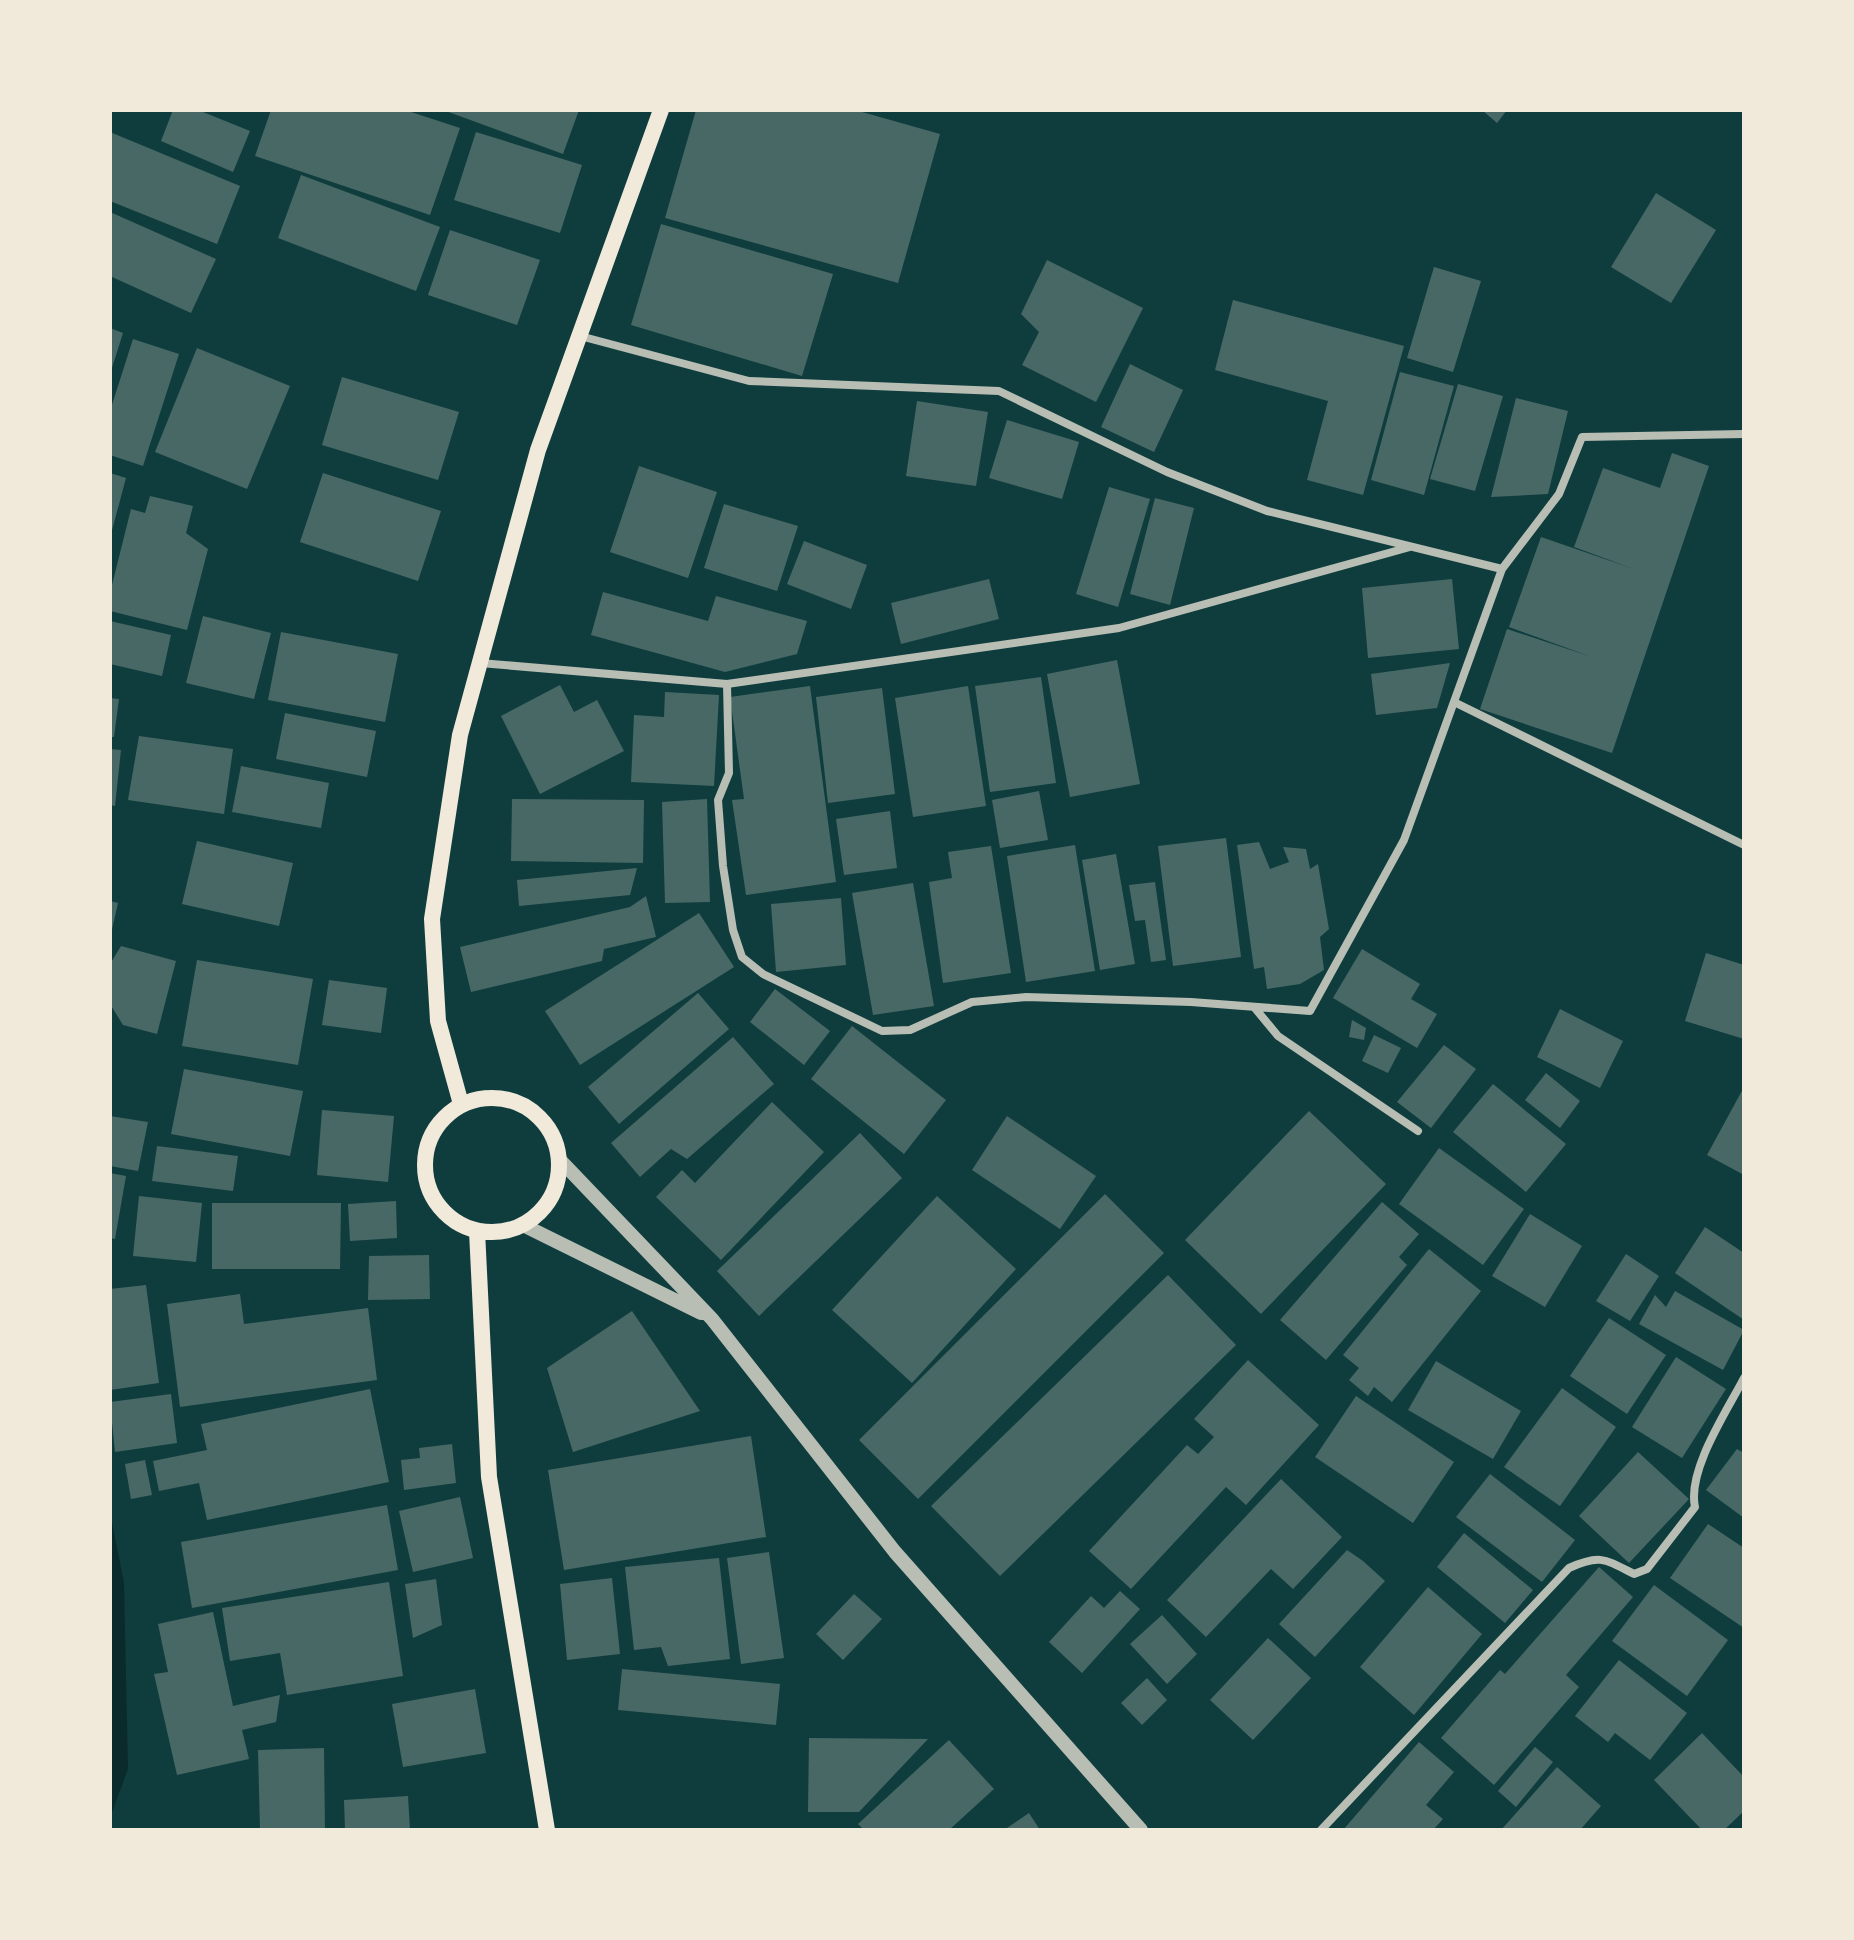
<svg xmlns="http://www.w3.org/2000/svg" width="1854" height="1940" viewBox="0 0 1854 1940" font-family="'Libre Baskerville',serif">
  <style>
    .water { fill: #0a2a2b }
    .building { fill: #486865 }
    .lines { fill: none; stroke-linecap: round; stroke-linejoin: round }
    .minor { stroke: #b8beb3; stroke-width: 8 }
    .tertiary { stroke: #b8beb3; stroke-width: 14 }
    .secondary { stroke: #f1e9da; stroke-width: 16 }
  </style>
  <rect width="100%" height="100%" fill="#0f3d3e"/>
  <path class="water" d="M110,1512L124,1583L128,1769L110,1818Z"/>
  <path class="building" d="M173,110H198L250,131L233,172L161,141Z
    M271,110H405L460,128L430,215L255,156Z
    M443,110H579L563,154Z
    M696,110H855L940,134L898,283L665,218Z
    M1482,110H1507L1497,123Z
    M110,132L240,186L217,244L110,201Z
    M476,132L582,165L560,233L454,200Z
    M301,175L440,227L416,291L278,238Z
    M1656,193L1716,230L1671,303L1611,267Z
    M110,212L216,259L191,313L110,276Z
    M661,224L833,274L802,376L631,325Z
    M450,230L540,260L517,325L428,295Z
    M1047,260L1143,308L1096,402L1022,365L1039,332L1021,314Z
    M1434,267L1481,281L1453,372L1407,358Z
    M1233,300L1404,346L1363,495L1307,480L1328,401L1215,370Z
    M110,328L123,333L111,371H110Z
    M133,339L179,354L143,466L110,455V411Z
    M197,348L290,386L247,489L155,452Z
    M1130,364L1183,390L1154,452L1101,427Z
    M1400,372L1454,386L1424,495L1371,480Z
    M342,377L459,412L438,480L322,445Z
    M1458,384L1503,396L1475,491L1430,479Z
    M1516,398L1568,411L1548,494L1491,497Z
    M917,401L988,412L976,486L906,476Z
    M1007,420L1079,442L1062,499L989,478Z
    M1672,453L1709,466L1612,753L1480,709L1507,629L1592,657L1509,627L1541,537L1634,569L1574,547L1603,468L1660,488Z
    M639,466L717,492L688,578L610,552Z
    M110,473L126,478L111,534L110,533Z
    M323,473L441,511L418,581L300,542Z
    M1109,487L1150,499L1118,607L1076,594Z
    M150,496L193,506L186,533L208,549L187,630L110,611V593L131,509L145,513Z
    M1155,498L1194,508L1170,605L1130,594Z
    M724,504L798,526L777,591L704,568Z
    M804,541L867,565L851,609L787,584Z
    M989,579L999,619L901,644L891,603Z
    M1452,579L1459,649L1368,658L1362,588Z
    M603,592L708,621L716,596L807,621L797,654L725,672L591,635Z
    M203,616L271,633L254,699L186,683Z
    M110,621L171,635L162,676L110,664Z
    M281,632L398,654L385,722L268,700Z
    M1117,660L1140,784L1070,797L1047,674Z
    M1450,663L1437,708L1376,715L1371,674Z
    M1041,677L1056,783L990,792L975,686Z
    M560,685L574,712L597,700L624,751L540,794L501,716Z
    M810,686L836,882L746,895L732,800L744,799L730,697Z
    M968,686L986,806L913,817L895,698Z
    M882,688L895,794L828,803L816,697Z
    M665,692L719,695L714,786L631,782L634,715L664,717Z
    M110,698L119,699L114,737H110Z
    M285,713L376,731L367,777L276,759Z
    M139,736L233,749L224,814L128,800Z
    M110,749L121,750L115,806L110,805Z
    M241,766L329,783L321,828L232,812Z
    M1039,791L1048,840L1000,848L992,800Z
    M512,799L644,800L643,863L511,861Z
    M707,799L710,902L665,903L662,802Z
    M890,811L897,868L844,875L836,819Z
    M1226,838L1241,957L1173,966L1158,846Z
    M197,841L293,863L279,926L182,904Z
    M1259,842L1270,869L1289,862L1283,847L1306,849L1310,869L1318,864L1329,929L1320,937L1324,970L1300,984L1267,989L1264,967L1254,969L1237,845Z
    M1075,845L1095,971L1026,982L1007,856Z
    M991,846L1011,973L943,983L929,882L952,878L948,852Z
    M1116,854L1135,964L1100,970L1082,860Z
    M637,868L630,895L519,906L517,880Z
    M1155,882L1166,960L1151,962L1145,920L1135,921L1129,885Z
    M913,883L934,1006L873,1015L852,893Z
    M646,896L656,937L604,949L602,961L471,992L460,947L630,907Z
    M841,898L846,965L776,972L771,904Z
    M110,901L118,903L111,934H110Z
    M699,913L734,967L580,1065L545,1011Z
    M121,946L176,961L157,1034L123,1025L110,1004V964Z
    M1362,949L1420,984L1411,999L1437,1014L1417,1048L1333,998Z
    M1706,953L1744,965V1039L1685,1021Z
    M197,960L313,979L298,1065L182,1046Z
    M329,980L387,988L381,1033L322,1025Z
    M775,989L830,1031L804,1065L750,1022Z
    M698,993L729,1029L619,1124L588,1087Z
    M1560,1009L1623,1041L1600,1088L1537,1057Z
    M1352,1020L1366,1028L1364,1040L1349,1037Z
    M852,1026L946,1100L904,1154L811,1079Z
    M1374,1035L1401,1048L1388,1073L1362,1061Z
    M733,1037L774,1084L687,1159L671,1149L640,1177L611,1143Z
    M1444,1045L1476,1069L1431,1128L1397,1102Z
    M184,1069L303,1091L290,1156L171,1134Z
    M1546,1073L1580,1101L1560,1128L1525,1100Z
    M1493,1084L1566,1144L1526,1192L1453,1132Z
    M1744,1087V1175L1707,1155Z
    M772,1102L824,1152L721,1260L656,1197L682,1170L695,1183Z
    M322,1110L394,1116L388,1182L317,1175Z
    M1309,1111L1386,1184L1261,1314L1185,1240Z
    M110,1116L148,1122L138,1171L110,1166Z
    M1007,1116L1096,1176L1060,1229L972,1170Z
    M860,1133L902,1178L759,1316L717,1271Z
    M157,1146L238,1156L233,1191L152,1181Z
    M1439,1148L1524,1209L1483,1265L1399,1204Z
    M110,1173L126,1176L115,1239L110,1238Z
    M1105,1194L1164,1253L918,1499L859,1440Z
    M139,1196L202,1203L196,1262L133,1256Z
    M937,1196L1016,1269L912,1383L832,1310Z
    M396,1201L397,1238L350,1241L348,1204Z
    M1382,1202L1419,1234L1399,1257L1407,1265L1326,1360L1280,1320Z
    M212,1203H341L340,1269H212Z
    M1530,1214L1582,1246L1545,1307L1492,1276Z
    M1705,1227L1744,1253V1320L1675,1273Z
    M1429,1249L1481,1291L1392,1402L1374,1387L1368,1396L1349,1380L1359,1368L1343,1355Z
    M1626,1254L1659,1276L1630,1321L1596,1301Z
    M429,1255L430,1299L368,1300L369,1256Z
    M1168,1275L1236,1345L1000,1576L931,1506Z
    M146,1285L159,1383L110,1390V1289Z
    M1675,1291L1744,1330L1723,1370L1639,1324L1655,1295L1666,1307Z
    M240,1294L244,1324L368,1308L377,1380L180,1407L167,1304Z
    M632,1311L700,1411L573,1452L547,1368Z
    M1609,1318L1666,1355L1627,1414L1570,1376Z
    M1676,1357L1726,1389L1682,1458L1632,1427Z
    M1248,1360L1319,1425L1246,1505L1226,1487L1131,1589L1089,1551L1187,1445L1198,1454L1214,1437L1194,1419Z
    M1436,1361L1521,1411L1493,1459L1408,1410Z
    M1562,1388L1616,1427L1560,1506L1504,1467Z
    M370,1389L389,1482L207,1520L199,1483L159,1491L153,1461L207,1450L201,1424Z
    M171,1394L177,1443L115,1452L110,1402Z
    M1356,1396L1454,1462L1413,1523L1315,1457Z
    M751,1436L766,1537L564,1570L548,1470Z
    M452,1444L456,1483L404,1490L401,1460L420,1458L419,1448Z
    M1737,1449L1744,1453V1518L1706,1490Z
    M1638,1452L1689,1499L1629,1563L1579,1516Z
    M145,1460L152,1495L131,1499L125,1464Z
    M1490,1474L1575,1540L1542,1582L1456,1517Z
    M1281,1479L1342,1537L1293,1589L1271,1569L1206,1637L1167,1600Z
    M460,1497L473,1558L413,1572L399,1511Z
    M387,1505L398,1570L192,1608L181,1542Z
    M1708,1524L1744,1548V1628L1670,1578Z
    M1464,1533L1533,1590L1505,1623L1437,1567Z
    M1347,1550L1363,1561L1385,1581L1315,1657L1279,1624Z
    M769,1552L784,1658L741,1664L727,1558Z
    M719,1558L730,1659L668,1666L661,1647L634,1650L625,1567Z
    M1599,1567L1633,1597L1566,1675L1579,1687L1494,1785L1441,1738L1500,1670L1505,1674Z
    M612,1578L620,1654L567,1660L560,1584Z
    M436,1579L442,1625L413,1638L405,1584Z
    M389,1582L403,1676L287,1695L280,1653L230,1661L222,1608Z
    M1654,1585L1728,1640L1687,1696L1612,1641Z
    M1428,1587L1482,1634L1414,1715L1360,1667Z
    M1120,1591L1140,1609L1082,1673L1049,1642L1091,1596L1104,1608Z
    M854,1594L882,1619L843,1660L816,1634Z
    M213,1612L233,1706L280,1695L276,1722L242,1730L249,1759L177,1775L154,1674L168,1672L158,1624Z
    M1162,1615L1197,1654L1167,1684L1130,1644Z
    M1268,1638L1311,1678L1253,1740L1210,1700Z
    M1619,1660L1687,1713L1650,1760L1615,1733L1608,1742L1575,1716Z
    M622,1669L780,1684L776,1725L618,1710Z
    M1147,1678L1167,1700L1142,1725L1121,1703Z
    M475,1689L486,1753L403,1767L392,1704Z
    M1702,1733L1744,1777V1811L1724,1830H1702L1654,1780Z
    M809,1738L928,1739L859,1812H808Z
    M949,1740L994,1789L949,1830H864L858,1824Z
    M1419,1742L1454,1772L1426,1805L1443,1819L1433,1830H1343Z
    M1535,1747L1553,1762L1516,1807L1498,1791Z
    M324,1748L325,1830H260L258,1750Z
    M1557,1767L1601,1806L1580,1830H1501Z
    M408,1796L410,1830H345L344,1800Z
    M1029,1813L1040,1830H1004Z"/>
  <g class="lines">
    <path class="minor" d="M580,336L749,381L999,391L1167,472L1267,511L1502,569L1404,840L1310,1011L1191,1002L1026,997L972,1002L910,1030L882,1031L763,974L742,957L733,930L723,866L718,800L729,773L727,684
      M1502,569L1559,494L1582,437L1744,434
      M480,663L727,684L1119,628L1410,547
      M1454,702L1744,845
      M1254,1007L1278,1036L1418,1131
      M1321,1830L1569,1568C1600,1554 1605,1559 1634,1574L1647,1569L1695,1507C1687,1470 1727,1411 1744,1378"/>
    <path class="tertiary" d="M560,1160L712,1319L895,1552L1141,1830
      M525,1226L701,1313"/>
    <path class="secondary" d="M425 1165a67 67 0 1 1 134 0a67 67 0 1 1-134 0Z
      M461,1104L438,1021L432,919L460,735L538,450L661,110
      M477,1231L489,1477L547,1830"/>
  </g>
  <rect width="1854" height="1940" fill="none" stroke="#f1e9da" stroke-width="224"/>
</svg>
